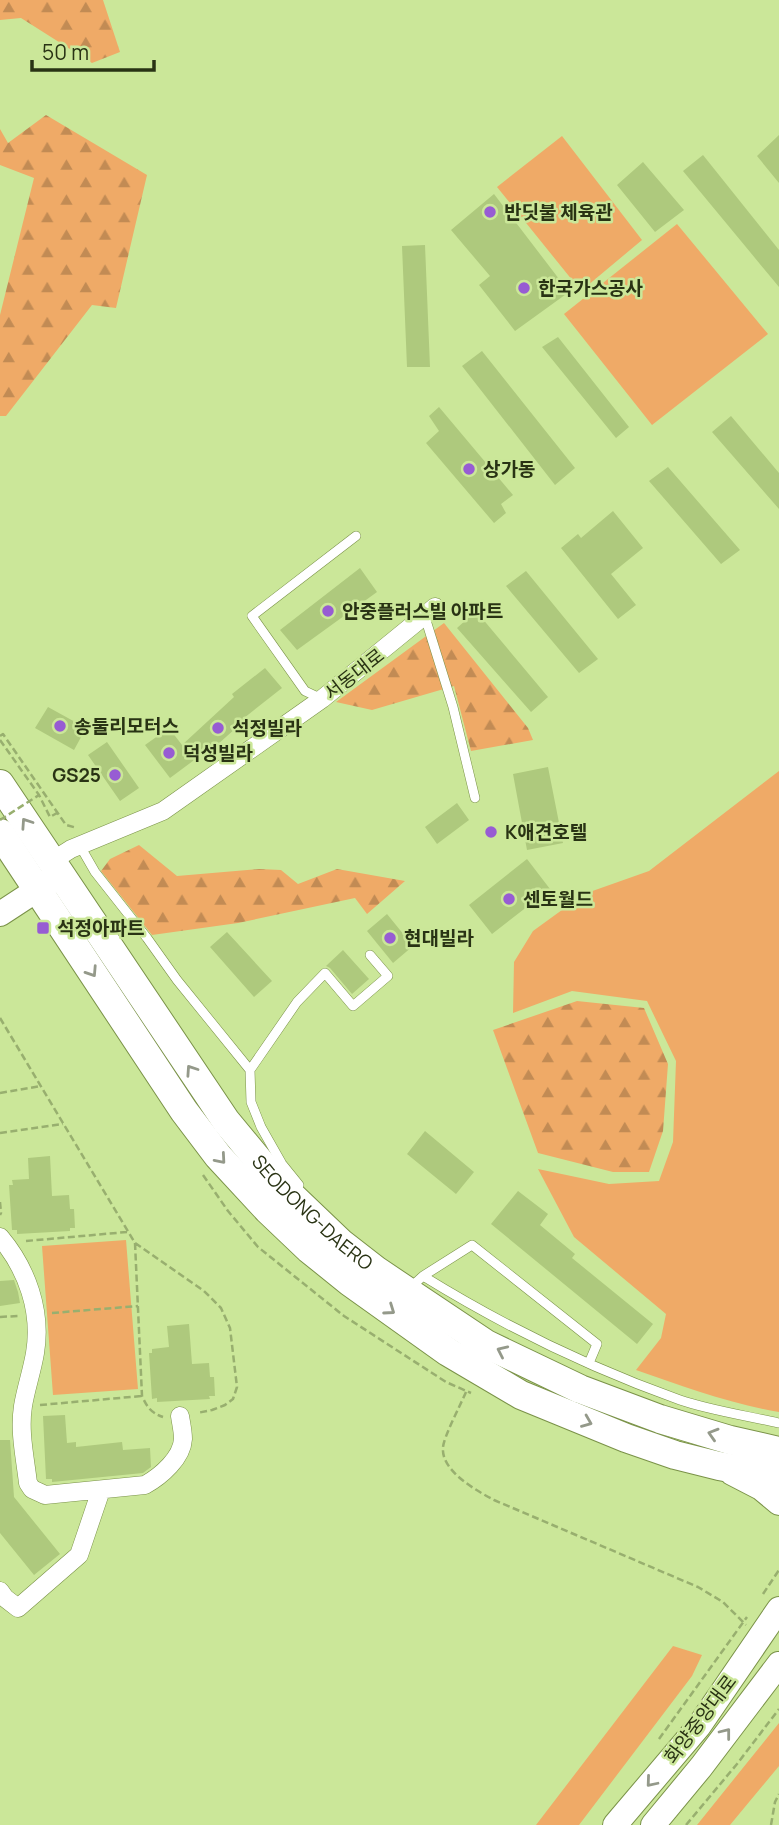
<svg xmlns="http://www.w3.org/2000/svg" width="779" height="1825" viewBox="0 0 779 1825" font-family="Manrope,'Noto Sans KR',sans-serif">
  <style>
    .green { fill: #efaa67 }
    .forest { fill: url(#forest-firs) }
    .building { fill: #aec97d }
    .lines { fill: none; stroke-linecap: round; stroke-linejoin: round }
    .lane-casing { stroke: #7a9248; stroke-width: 10 }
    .street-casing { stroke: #7a9248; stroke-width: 19 }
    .secondary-casing { stroke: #7a9248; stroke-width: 26 }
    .primary-casing { stroke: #7a9248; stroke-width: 30 }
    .path { stroke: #98af6f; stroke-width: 2.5; stroke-dasharray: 7 3.5; stroke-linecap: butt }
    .lane { stroke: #fff; stroke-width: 9 }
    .street { stroke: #fff; stroke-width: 18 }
    .secondary { stroke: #fff; stroke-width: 24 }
    .primary { stroke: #fff; stroke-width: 28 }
    .path-bridge { stroke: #98af6f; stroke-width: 2.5; stroke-dasharray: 7 3.5; stroke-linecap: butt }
    .oneway { stroke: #94998a }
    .poi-dot { fill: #975cd3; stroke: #cbe799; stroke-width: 2.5 }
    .labels { text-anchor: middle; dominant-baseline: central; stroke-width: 5; stroke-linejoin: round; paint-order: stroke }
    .poi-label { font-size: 19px; font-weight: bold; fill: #293314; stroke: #cbe799; text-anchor: start }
    .street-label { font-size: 19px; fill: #293314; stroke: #cbe799 }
  </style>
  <defs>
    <pattern id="forest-firs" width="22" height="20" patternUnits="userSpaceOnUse" patternTransform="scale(1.75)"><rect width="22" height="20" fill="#efaa67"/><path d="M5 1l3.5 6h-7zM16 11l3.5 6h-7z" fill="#c28b54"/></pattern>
  </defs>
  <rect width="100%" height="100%" fill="#cbe799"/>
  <path class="green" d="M562,136L642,240L581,291L497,187Z
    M677,224L768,334L652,425L564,314Z
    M779,771V1412C730,1404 683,1386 636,1370L661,1338L666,1314L574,1237L538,1169L609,1184L659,1181L673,1142L676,1061L647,1001L572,991L513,1013L514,962L533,931L584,894L649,871Z
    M126,1240L138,1389L53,1395L42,1246Z
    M673,1646L702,1655L692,1676L579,1825H536Z
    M779,1723V1766L730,1825H697Z"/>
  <path class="forest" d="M0,0H103L120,52L92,63L21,18L0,20Z
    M46,115L147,175L116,308L92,305L6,416H0V315L34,178L0,165V129L8,143Z
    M444,623L528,728L533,740L471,751L454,686L372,710L336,702Z
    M139,845L177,876L259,869L281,870L298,884L337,869L405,881L367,914L355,898L238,923L152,935L101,871L110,859Z
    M577,1001L644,1008L668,1064L663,1131L649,1172H613L538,1153L493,1030Z"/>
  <path class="building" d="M779,135V183L757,156Z
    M703,155L779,250V287L683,171Z
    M643,162L684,210L655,232L617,185Z
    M494,194L569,292L515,331L479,285L490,276L451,230Z
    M425,245L430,367H407L402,246Z
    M558,337L629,427L616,438L542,347Z
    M482,351L575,468L555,485L462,366Z
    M439,407L513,495L501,504L506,513L494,523L426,443L439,431L429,416Z
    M731,416L779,473V509L712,432Z
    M668,467L740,550L721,564L649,481Z
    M613,511L643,548L611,574L636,605L618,619L561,548L578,534L581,538Z
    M360,568L377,592L297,650L280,630Z
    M526,571L598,659L579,673L506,586Z
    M476,611L548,697L531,712L457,628Z
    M265,668L282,688L244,718L246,719L207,754L205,752L170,778L145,745L169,728L182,745L234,697L232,694Z
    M48,707L86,728L74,750L35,728Z
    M107,742L139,788L120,801L88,755Z
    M548,767L563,843L527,850L513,774Z
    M457,803L469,820L437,844L425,827Z
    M527,859L550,889L492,934L469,905Z
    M387,914L413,946L393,963L367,931Z
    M227,932L272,981L254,997L210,947Z
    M343,950L369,979L352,994L330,968L326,966Z
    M425,1131L474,1172L456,1194L407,1154Z
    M50,1156L52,1196L69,1195L70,1209H74L75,1228H70V1231L17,1234V1230H12L9,1185H13L12,1180L29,1179L28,1158Z
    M518,1191L548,1214L540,1225L575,1254L572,1258L653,1324L637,1344L491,1224Z
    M14,1280L18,1292L20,1303L0,1306V1281Z
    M189,1324L192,1364L209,1363L210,1377H214L215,1396H209L210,1399L157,1402V1398L152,1399L149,1353H152V1349L169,1347L167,1326Z
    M65,1415L67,1443L76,1442V1447L122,1442L123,1450L150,1448L151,1467L143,1473L52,1482V1479H46L43,1416Z
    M0,1440H10L14,1497L60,1554L34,1575L0,1533Z"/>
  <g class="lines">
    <g class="lane-casing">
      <path id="lane" d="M425,617L453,707L475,798
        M322,699L305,691L252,616L356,536
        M80,846L95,872L147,938L177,980L250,1070L251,1102L261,1127L282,1164L299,1185
        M250,1070L297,1002L325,973L353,1006L388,976L370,955
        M423,1276L472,1245L597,1344L589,1363
        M410,1288L423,1276C504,1326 590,1368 680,1400C709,1410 748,1416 779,1423"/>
    </g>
    <g class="street-casing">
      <path id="street" d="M52,861L71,849L163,811L322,699L435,607
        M0,1237C27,1269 42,1311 35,1353C32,1371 26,1388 23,1406C19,1432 25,1457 28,1483L32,1489L45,1495L145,1485C161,1476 182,1458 183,1439C183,1431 181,1423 180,1416
        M0,1591L5,1598L18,1608L79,1555L101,1490"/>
    </g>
    <g class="secondary-casing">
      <path id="secondary" d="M0,914L52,880
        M732,1473L761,1488L779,1503
        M615,1825L699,1726L779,1609
        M653,1825L701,1767L779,1664"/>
    </g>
    <g class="primary-casing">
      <g id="primary">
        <path id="s1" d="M0,784L226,1121L274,1179L341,1243L377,1271L486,1344L580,1389L660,1419L730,1440L779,1451"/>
        <path d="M0,833L184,1111L218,1156L268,1210L309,1249L350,1282L448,1352L521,1395L626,1438L675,1455L719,1466L779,1477"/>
      </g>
    </g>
    <path class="path" d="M0,736L3,734L66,825L77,828
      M0,740L39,795L50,817L57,813
      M0,1018L135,1243L204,1291L221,1308L230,1328L237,1387L233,1399L225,1405L212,1410L197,1413
      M0,1093L41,1086
      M0,1133L63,1124
      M203,1175L228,1211L258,1247L344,1316L446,1382L471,1393
      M0,1202L1,1213L0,1215
      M26,1241L127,1232
      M135,1243L142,1396C147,1407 151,1413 163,1417
      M52,1313L138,1306
      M0,1317L18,1316
      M466,1392C461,1404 443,1438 443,1448C441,1471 477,1491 494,1500L698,1587L723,1602L746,1625
      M40,1405L142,1396
      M763,1594L779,1570
      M659,1739L747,1617
      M686,1825L737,1764L779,1709
      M771,1825L775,1802L779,1794"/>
    <use href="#lane" class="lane"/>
    <use href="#street" class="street"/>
    <use href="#secondary" class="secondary"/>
    <use href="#primary" class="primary"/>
    <path class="path-bridge" d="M0,820L39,795"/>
  </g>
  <defs><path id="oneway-chevron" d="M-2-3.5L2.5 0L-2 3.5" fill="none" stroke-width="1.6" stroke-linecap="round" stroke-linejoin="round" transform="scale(1.75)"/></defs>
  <g class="oneway">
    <use href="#oneway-chevron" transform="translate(26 823) rotate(-124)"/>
    <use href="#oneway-chevron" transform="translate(92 972) rotate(57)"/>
    <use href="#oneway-chevron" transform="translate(191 1070) rotate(-124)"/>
    <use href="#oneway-chevron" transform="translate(221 1159) rotate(49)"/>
    <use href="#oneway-chevron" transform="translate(390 1310) rotate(35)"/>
    <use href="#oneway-chevron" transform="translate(502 1351) rotate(-155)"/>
    <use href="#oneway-chevron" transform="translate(587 1422) rotate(22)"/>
    <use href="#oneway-chevron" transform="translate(713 1434) rotate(-163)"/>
    <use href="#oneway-chevron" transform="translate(726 1733) rotate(-52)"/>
    <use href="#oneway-chevron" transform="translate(651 1782) rotate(130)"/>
  </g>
  <g class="poi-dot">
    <circle cx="490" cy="212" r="7"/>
    <circle cx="524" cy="288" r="7"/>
    <circle cx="469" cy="469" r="7"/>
    <circle cx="328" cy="611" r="7"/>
    <circle cx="60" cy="726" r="7"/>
    <circle cx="218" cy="728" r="7"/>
    <circle cx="169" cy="753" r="7"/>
    <circle cx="115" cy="775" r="7"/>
    <circle cx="491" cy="832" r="7"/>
    <circle cx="509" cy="899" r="7"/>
    <rect x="36" y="921" width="14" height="14" rx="3.5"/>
    <circle cx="390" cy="938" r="7"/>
  </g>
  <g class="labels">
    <g class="poi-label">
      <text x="504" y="212">반딧불 체육관</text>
      <text x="538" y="288">한국가스공사</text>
      <text x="483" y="469">상가동</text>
      <text x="342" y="611">안중플러스빌 아파트</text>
      <text x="74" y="726">송둘리모터스</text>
      <text x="232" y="728">석정빌라</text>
      <text x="183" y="753">덕성빌라</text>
      <text x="101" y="775" text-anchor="end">GS25</text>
      <text x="505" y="832">K애견호텔</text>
      <text x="523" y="899">센토월드</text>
      <text x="57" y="928">석정아파트</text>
      <text x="404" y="938">현대빌라</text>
    </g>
    <g class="street-label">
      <text transform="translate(354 674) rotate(-38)">서동대로</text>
      <text stroke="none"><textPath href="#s1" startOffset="532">SEODONG-DAERO</textPath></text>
      <text transform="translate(700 1719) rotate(-53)">화양중앙대로</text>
    </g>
  </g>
  <path d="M32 60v10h122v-10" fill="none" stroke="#293314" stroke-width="3.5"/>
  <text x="42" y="60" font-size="21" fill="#293314" stroke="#cbe799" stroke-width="5" paint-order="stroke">50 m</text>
</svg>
